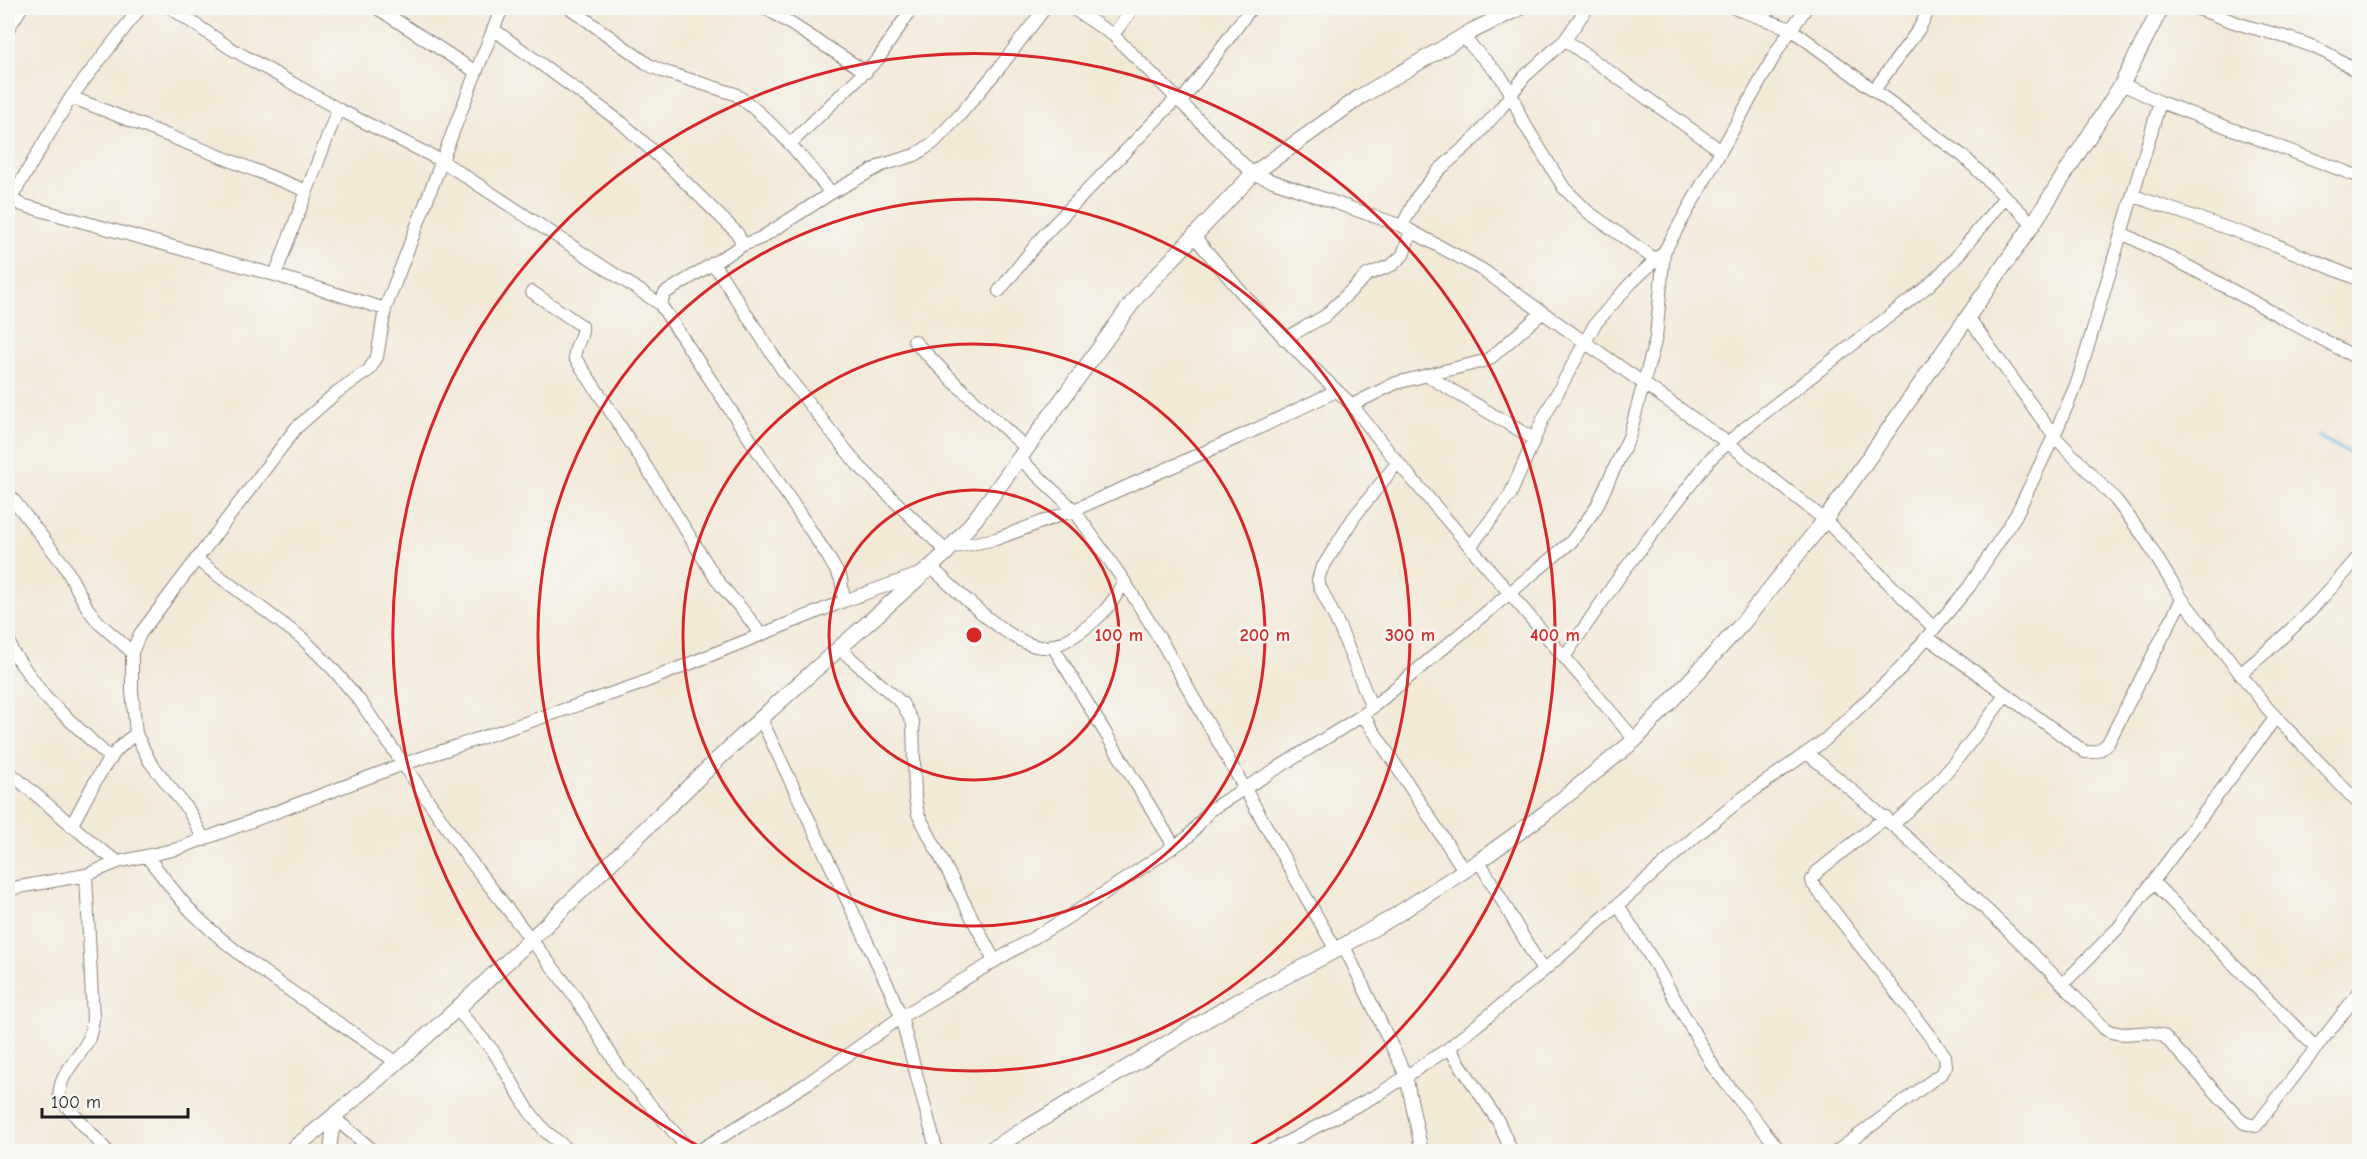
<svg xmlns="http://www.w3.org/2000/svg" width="2367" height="1159" viewBox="0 0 2367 1159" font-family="'Comic Neue',sans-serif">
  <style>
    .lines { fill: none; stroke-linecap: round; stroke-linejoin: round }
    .stream { stroke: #6fb3e5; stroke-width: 3 }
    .minor-casing { stroke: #88827a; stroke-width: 14 }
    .tertiary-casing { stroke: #88827a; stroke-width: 17 }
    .minor { stroke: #fff; stroke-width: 12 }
    .tertiary { stroke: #fff; stroke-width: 15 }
    .ring { fill: none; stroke: #d62828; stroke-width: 3 }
    .centre { fill: #d62828; stroke: #f6f6f2; stroke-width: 3 }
    .ring-label { font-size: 18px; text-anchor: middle; font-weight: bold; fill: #d62828; stroke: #f6f6f2; stroke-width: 5; stroke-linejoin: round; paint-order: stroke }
  </style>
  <rect width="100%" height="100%" fill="#f6f6f2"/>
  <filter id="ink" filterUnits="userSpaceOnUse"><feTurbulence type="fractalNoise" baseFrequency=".0167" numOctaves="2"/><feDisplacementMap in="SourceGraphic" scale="12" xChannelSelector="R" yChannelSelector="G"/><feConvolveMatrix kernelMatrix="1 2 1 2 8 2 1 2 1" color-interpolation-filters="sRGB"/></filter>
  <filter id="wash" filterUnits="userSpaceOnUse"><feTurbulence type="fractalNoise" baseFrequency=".008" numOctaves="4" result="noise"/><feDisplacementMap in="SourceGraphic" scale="24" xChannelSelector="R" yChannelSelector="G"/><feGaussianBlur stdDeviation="1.35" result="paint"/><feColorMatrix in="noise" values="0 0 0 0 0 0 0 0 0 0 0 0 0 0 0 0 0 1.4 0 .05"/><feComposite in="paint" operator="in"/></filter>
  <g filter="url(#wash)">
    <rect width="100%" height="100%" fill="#f3e9d7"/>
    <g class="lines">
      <path class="stream" d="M2318,436L2360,459"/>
    </g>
  </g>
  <g filter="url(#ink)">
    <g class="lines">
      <g class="minor-casing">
        <path id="minor" d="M171,8L230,48L338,109L442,161L660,304L827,555L841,579L844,601
          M377,8L476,72
          M570,8L649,65L662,71L735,94C773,120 802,158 831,193
          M766,8L866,72
          M1072,8L1113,35L1253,174L1402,226L1481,269L1728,443L1825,520L1934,628
          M1734,8L1791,29L1963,156L2033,224
          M2195,8C2214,14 2234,23 2253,28C2293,39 2327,47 2360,75
          M8,29L21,8
          M493,29L622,123L670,167L737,233L743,245
          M1113,35L1133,8
          M1463,37L1501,77L1511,93L1522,120L1564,188L1588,212L1656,260
          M1565,40L1720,150
          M2122,84L2160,102L2360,177
          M1874,90L1919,29L1930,8
          M71,97L307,191
          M1181,102L1251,8
          M790,144L878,59L912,8
          M2134,196L2276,245L2360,280
          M8,198L22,205L275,275L385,309
          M10,200L71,97L140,8
          M1402,226L1417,197L1439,170L1472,141L1500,109L1525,76L1565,40L1587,8
          M2122,233L2189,267L2353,356L2360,357
          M1193,235L1242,293L1310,365L1352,405L1389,452L1635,740
          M713,263L784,372L857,464L947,552
          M275,275L338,109
          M999,291L1043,236L1177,98
          M532,292L582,326C584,338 573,346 575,358C623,428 668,501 713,574C727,596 748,612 760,635
          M660,304L665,293L743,245L761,238L831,193L882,165L915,155L933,143L959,116L1000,67L1045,8
          M1968,317L2054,436L2116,500L2144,537L2182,599L2268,709L2360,805
          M1284,339L1325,316L1367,275L1392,265L1403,255L1411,231
          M914,341L954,382L1026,448
          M1426,375L1534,439
          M1352,405L1396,383L1488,360L1542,313
          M1019,458L1074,510L1124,581L1163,644L1336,950
          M8,493L64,565L88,609L99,623L132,652
          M1470,547L1510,495L1543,419L1595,324L1630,284L1664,252
          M950,548L996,539L1074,510L1259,428L1336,391
          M196,559L303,639L333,669L360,701L465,854L574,995L621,1071L691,1152
          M931,567C954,588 1011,646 1042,647C1054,648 1070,639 1080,632C1101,617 1113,604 1124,581
          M8,637L12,651L45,697L111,759
          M1927,637L2085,752C2096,753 2100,751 2108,743L2182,599
          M1052,645L1174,846
          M840,649L902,703L913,723L915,798L918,814L994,960
          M1564,657L1622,573L1711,458L1745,428L1928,286L1954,260L2005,197
          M2240,674C2287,636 2321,601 2360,555
          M1372,708L1340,628L1320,587L1318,580L1321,570L1354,517L1398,462
          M1363,715L1464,870
          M761,719L890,990L901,1017L937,1152
          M1807,753C1912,839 2013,929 2105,1029C2123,1040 2144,1027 2164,1036L2244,1123L2256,1126L2360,991
          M8,771L101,850L118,862L177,849L404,764L637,685L844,601L922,573
          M1893,824C1938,788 1972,741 2006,694
          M71,826C89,795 105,753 136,734
          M204,840L189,811L150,762L136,734L132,691V652L140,634L296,428L337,392L369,370L377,357L385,309L476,72L502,8
          M146,856C163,875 178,899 196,916C252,971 331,1016 396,1062
          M1479,861L1543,971
          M86,875L93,1019C92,1025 91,1032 89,1038C81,1058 56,1075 60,1099L108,1152
          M2153,882L2316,1048
          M8,889L86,875L118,862
          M1618,905L1655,964L1714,1068L1781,1152
          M1344,946L1406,1076L1422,1152
          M2063,984L2119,927L2276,717
          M456,1008L494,1052L529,1111L545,1131L571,1152
          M1449,1048L1498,1121L1512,1152
          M333,1117L375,1152
          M330,1152L332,1133L337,1120
          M697,1152L808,1083L901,1017L1067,918L1188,837L1210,810L1363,715L1571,542L1596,508L1629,437L1656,338L1664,252L1780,46L1806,8
          M1268,1152L1379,1094L1449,1048L1543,971L1697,835L1740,800L1825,740L1901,668L1969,587L2016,515L2054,436L2078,380L2160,102
          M1836,1152L1942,1073L1946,1066L1945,1056L1813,884L1812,880L1817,872L1886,817"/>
      </g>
      <g class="tertiary-casing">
        <path id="tertiary" d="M289,1152C449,1027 590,880 737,741C805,676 878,616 947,552L976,518L1138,295L1253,174L1360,97L1472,31L1519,8
          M987,1152L1236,1002L1336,950L1390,919L1479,861L1544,814L1635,740L1742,624L1825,520L2033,224L2122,84L2161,8"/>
      </g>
      <use href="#minor" class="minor"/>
      <use href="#tertiary" class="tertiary"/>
    </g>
  </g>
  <g class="ring">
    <circle cx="974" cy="635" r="145"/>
    <circle cx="974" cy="635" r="291"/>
    <circle cx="974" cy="635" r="436"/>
    <path d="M706 1150A581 581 0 1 1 1242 1150"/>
  </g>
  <circle cx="974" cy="635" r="9" class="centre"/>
  <g class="ring-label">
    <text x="1119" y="641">100 m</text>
    <text x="1265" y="641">200 m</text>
    <text x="1410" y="641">300 m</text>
    <text x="1555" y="641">400 m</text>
  </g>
  <rect width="2367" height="1159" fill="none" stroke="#f6f6f2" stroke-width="30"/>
  <path d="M42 1108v9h146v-9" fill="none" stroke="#1c1c1c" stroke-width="3"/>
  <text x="51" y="1108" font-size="18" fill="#1c1c1c" stroke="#f6f6f2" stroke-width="4.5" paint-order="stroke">100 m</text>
</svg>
